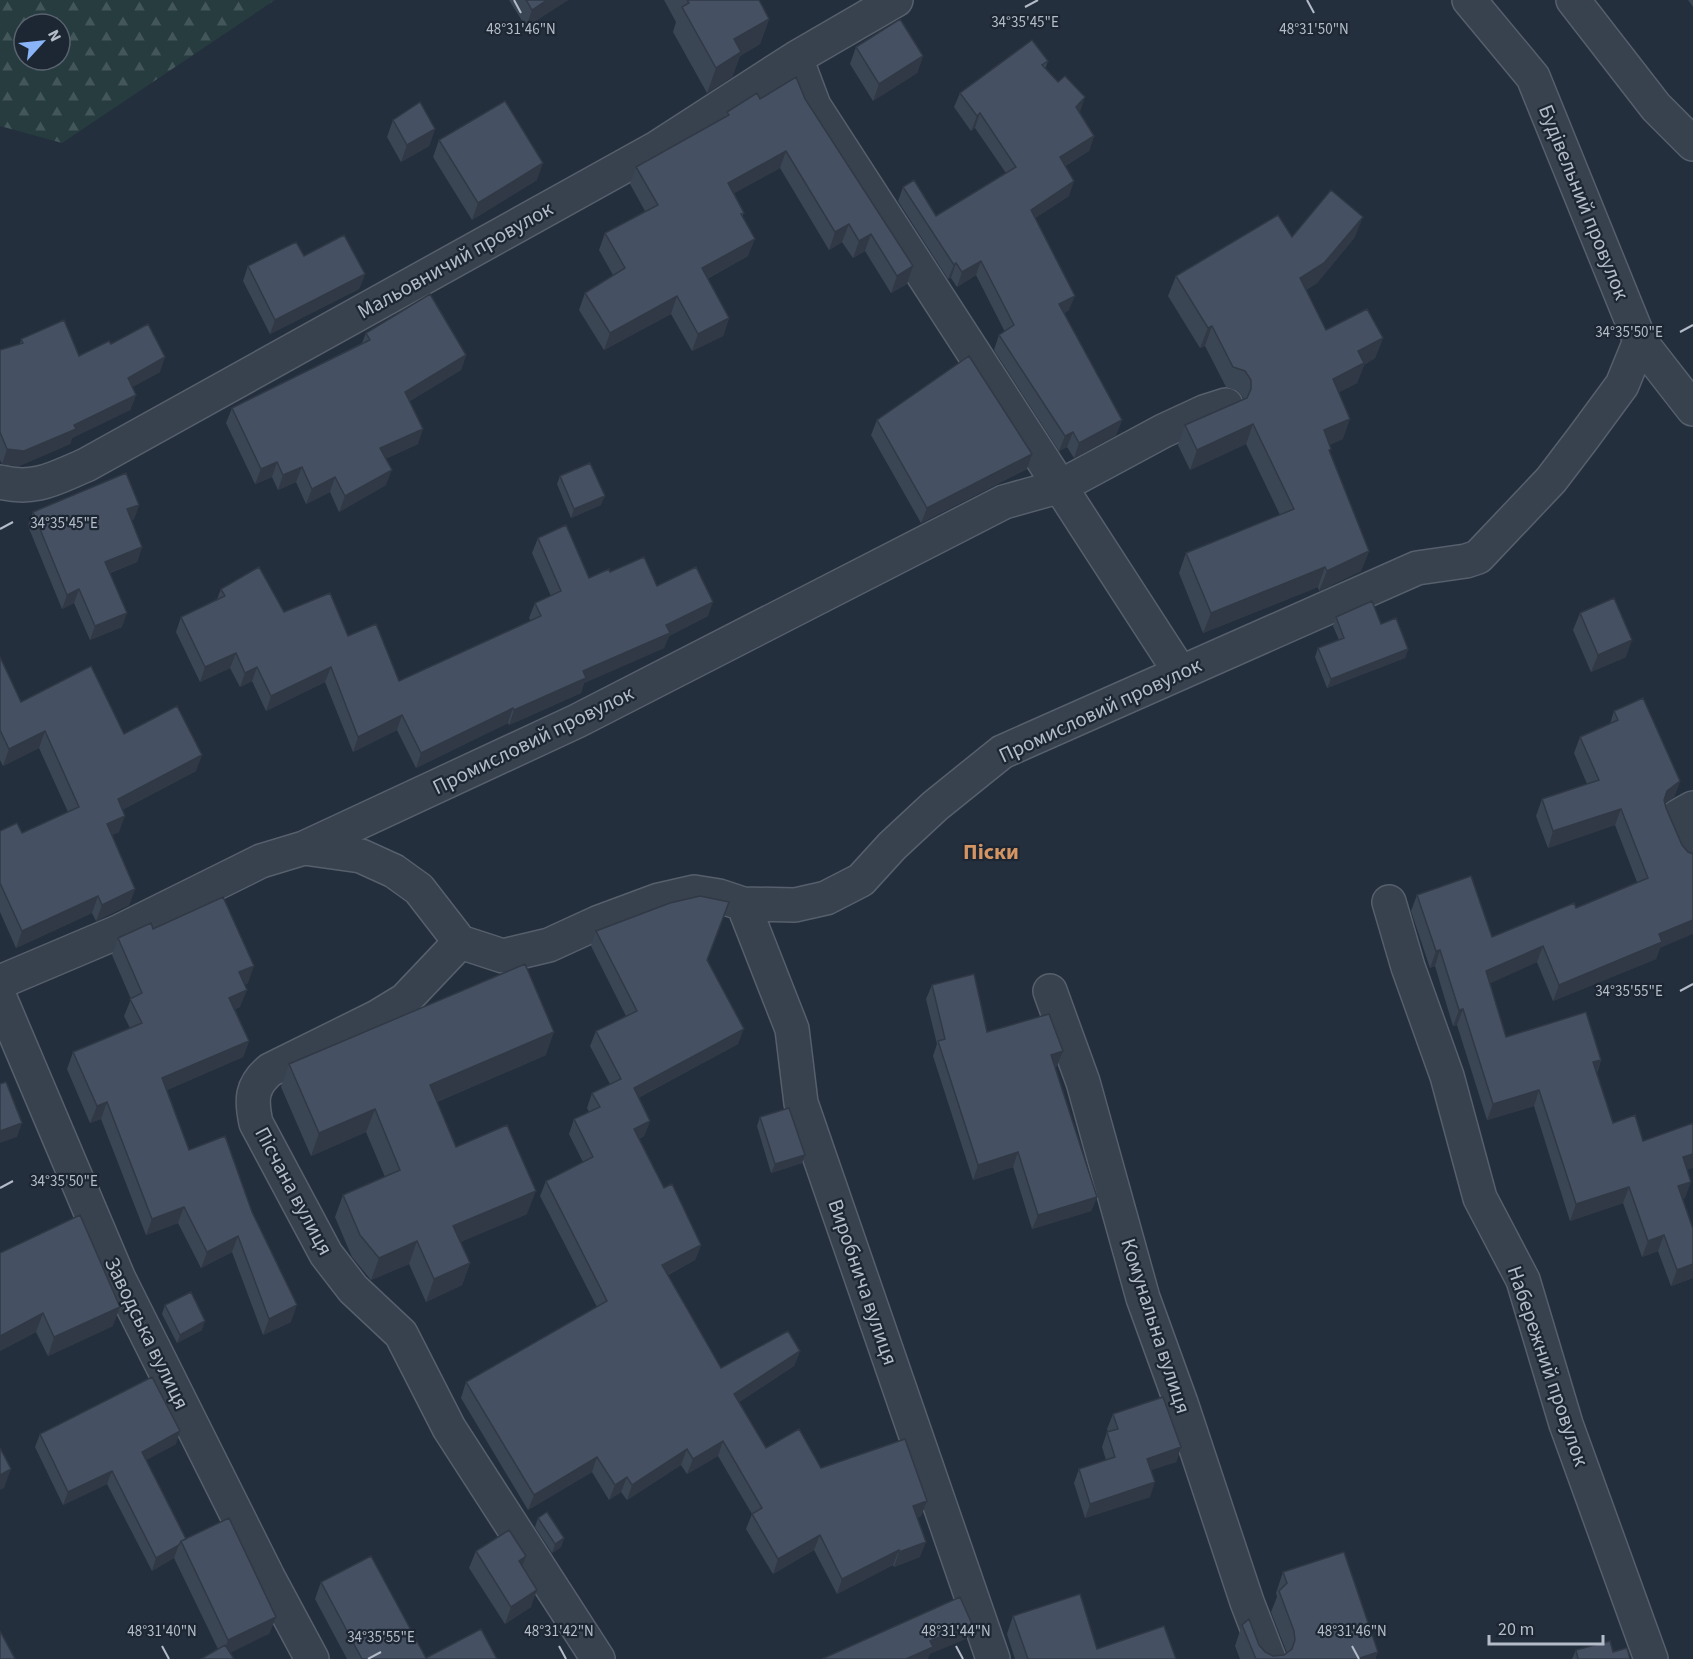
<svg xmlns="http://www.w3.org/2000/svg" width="1693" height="1659" viewBox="0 0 1693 1659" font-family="'Source Sans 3',sans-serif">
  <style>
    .forest { fill: url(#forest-firs); fill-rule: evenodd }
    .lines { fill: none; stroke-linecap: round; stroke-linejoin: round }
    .minor-casing { stroke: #565f6c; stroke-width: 36 }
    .minor { stroke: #38414e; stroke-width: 33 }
    .wall { fill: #3b4654 }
    .shaded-wall { fill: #303945 }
    .building { fill: #455162; stroke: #303945; stroke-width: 1.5 }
    .ticks { fill: none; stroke: #b4bcc9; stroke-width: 2 }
    .labels { text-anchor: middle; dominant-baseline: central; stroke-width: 4.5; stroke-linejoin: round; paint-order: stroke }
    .street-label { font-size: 21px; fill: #b4bcc9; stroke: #1d2633 }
    .neighbourhood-label { font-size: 22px; font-weight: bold; fill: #d59563; stroke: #1d2633 }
    .ticks-label { font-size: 15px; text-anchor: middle; fill: #b4bcc9; stroke: #1d2633; stroke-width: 4.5; stroke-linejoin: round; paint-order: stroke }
  </style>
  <defs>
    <pattern id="forest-firs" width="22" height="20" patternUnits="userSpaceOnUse" patternTransform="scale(1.5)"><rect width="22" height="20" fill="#263c3f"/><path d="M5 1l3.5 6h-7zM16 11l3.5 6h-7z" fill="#435659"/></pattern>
  </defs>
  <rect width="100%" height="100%" fill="#242f3e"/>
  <path class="forest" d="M0,0H275L62,143L0,126ZM24,24H60V60H24Z"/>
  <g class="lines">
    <g class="minor-casing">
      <path id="minor" d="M1469,0L1533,77L1640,341L1693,409
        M1573,0L1656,107L1693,144
        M796,58L814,106L1180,672
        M0,482C35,491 55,478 86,465L655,149L796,58L896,0
        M1693,808L1677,817L1693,853
        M304,848L361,856L394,871L419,889L460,942L405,1000L377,1017L270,1070C251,1086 251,1100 256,1123L326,1254L353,1289L401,1334L449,1428L598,1659
        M1389,902L1408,967L1447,1076L1480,1198L1523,1280L1566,1424L1651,1659
        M743,904L792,1029L801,1103L993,1659
        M460,942L503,956L549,945L597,923L659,900L694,892L719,896L743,904L795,905L826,898L861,880L892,846L935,806L1002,752L1417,568L1466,561L1478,557L1551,480L1583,438L1622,385L1640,341
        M0,982L118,932L261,861L304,848L577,721L1004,502L1061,486L1163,431L1204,412L1226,405
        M1050,991L1083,1082L1143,1298L1181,1403L1247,1602L1269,1659
        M0,998L119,1279L268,1577L312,1659"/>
    </g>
    <use href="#minor" class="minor"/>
  </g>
  <path class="wall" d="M509,0H568L526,27Z
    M664,0H759L769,19L760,44L740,56L732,77L707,93L673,32L676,22Z
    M1688,0H1693V7Z
    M856,47L923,56L917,73L873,101L850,64Z
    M1048,61L1045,69L1079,112L1094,136L1089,151L1065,166L1069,196L1035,218L1069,310L1064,313L1122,420L1116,435L1074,458L1067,447L1059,451L994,350L999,335L1005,332L976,275L957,287L951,278L948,279L898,201L903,187L936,216L1006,173L975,128L971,131L954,107L960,93Z
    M760,99H805L913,266L907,284L891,293L865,251L853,258L842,242L829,250L780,168L734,193L744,213L742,217L748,256L707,279L729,318L723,336L692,351L671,314L604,350L579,310L585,293L613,275L599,250L605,233L645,211L630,184L636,167L725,118L727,112Z
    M393,120L435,129L429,146L401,162L387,137Z
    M439,140L537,180L472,220L433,157Z
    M1292,237H1355L1317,283L1306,290L1326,330L1383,338L1375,358L1364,365L1357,383L1339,392L1343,439L1329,445L1330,453L1369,551L1361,571L1319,591L1318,587L1203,633L1179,573L1186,553L1280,515L1246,444L1190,470L1178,445L1185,425L1244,399L1238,391L1226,387L1205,346L1200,348L1168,296L1176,276Z
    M304,256L365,274L359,289L270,334L243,281L248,266Z
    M366,333L466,355L461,370L410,401L418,444L385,459L386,485L339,512L330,492L306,504L296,482L278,490L272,477L255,484L226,423L232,408L362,343Z
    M21,339L79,356L111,344L160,372L132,387L136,395L130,410L72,438L70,444L19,466L2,464L0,460V350L20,344Z
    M877,420L1027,469L921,523L871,435Z
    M560,476L601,505L571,518L557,484Z
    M139,505L134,519L131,520L142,547L137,562L110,573L122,627L90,640L74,603L62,609L28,526L33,512Z
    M538,538L589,578L610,572L657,586L708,616L669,636L664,648L584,683L581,693L509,725L508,723L416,768L397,730L353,752L325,682L266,711L252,681L240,687L230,668L200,682L176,632L181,617L217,599L221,589L348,636L399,681L531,621L529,618L535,603L551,596L532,553Z
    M1580,613L1626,657L1591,672L1573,630Z
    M1336,617L1381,624L1408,649L1405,658L1327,688L1315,657L1318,648L1339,640L1333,626Z
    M0,657L21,702L124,734L196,771L122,810L119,832L112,835L135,889L129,905L96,921L92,913L16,948L0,912V831L22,833L68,812L39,748L3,766L0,760Z
    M1614,711L1680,781L1674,797L1665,804L1660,948L1656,959L1553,1001L1537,962L1490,983L1506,1037L1601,1060L1597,1073L1613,1123L1687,1170L1685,1198L1682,1199L1693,1229V1278L1671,1286L1658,1251L1642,1257L1623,1203L1570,1221L1534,1106L1487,1120L1457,1025L1453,1026L1435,966L1430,968L1411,911L1417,895L1492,937L1576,908L1637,882L1615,825L1548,848L1536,816L1542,799L1587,784L1574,753L1580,737L1610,724Z
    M153,929L248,983L244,985L240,1007L235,1009L249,1041L243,1057L167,1090L189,1150L291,1322L263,1335L232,1252L201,1268L178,1223L146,1235L101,1119L90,1123L67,1069L73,1052L130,1028L124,1016L131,999L112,955L118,938Z
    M596,931L708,960L738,1044L638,1098L650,1121L644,1136L639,1139L664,1188L701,1245L695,1260L668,1275L721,1368L800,1351L794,1366L739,1402L766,1448L821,1468L927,1501L921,1516L917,1518L920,1557L894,1567L893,1565L837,1594L814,1550L773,1574L746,1529L752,1514L718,1456L687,1474L681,1465L627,1500L621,1492L609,1500L592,1472L528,1510L461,1398L466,1382L597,1307L540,1196L546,1181L583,1162L569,1134L574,1119L589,1112L587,1108L592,1093L610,1084L590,1046L596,1031L626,1016L591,946Z
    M932,985L987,1032L1063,1051L1057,1066L1055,1067L1097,1197L1091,1211L1032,1229L1013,1167L973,1180L933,1056L937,1044L926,999Z
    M546,1055L437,1102L456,1147L527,1214L460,1242L470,1263L462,1285L426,1302L409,1264L371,1280L352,1257L335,1217L343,1195L385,1177L366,1132L311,1156L281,1087L289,1064Z
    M760,1117L802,1163L771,1173L757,1126Z
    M0,1253L113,1326L48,1356L36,1332L0,1351Z
    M165,1305L202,1330L177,1343L162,1314Z
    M1113,1414L1181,1447L1176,1462L1151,1470L1150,1497L1085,1518L1074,1483L1079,1469L1106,1460L1102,1447L1107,1432H1108L1107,1429Z
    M40,1434L176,1444L146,1460L186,1539L276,1617L269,1634L218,1649L174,1558L152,1571L107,1484L63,1505L35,1447Z
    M538,1518L564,1538L561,1547L552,1553L535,1527Z
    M476,1551L522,1567L531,1607L505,1624L469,1568Z
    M1283,1572L1378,1652L1375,1659H1240L1235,1646L1242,1625L1265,1652L1273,1656L1284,1655L1287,1653L1271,1612L1277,1597L1276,1593Z
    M321,1582L426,1658L497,1659H347L315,1599Z
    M1013,1616L1097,1649L1176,1659H1015L1007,1634Z
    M1576,1650L1613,1652L1630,1659H1572Z"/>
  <path class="shaded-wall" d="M547,0H568L526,27L532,10Z
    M769,19L760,44L740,56L732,77L707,93L716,68L734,39Z
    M923,56L917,73L873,101L879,84Z
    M1085,97L1080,112L1071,121L1076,107Z
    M980,113L975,128L971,131L977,116Z
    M435,129L429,146L401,162L407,145Z
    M1094,136L1089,151L1054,172L1060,157Z
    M786,151L780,168L722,200L728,183Z
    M543,163L537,180L472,220L478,203Z
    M1074,181L1069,196L1026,224L1031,210Z
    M1363,217L1355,237L1317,283L1292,298L1300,278Z
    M849,224L842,242L829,250L835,232Z
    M871,234L865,251L853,258L859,241Z
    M755,239L748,256L695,285L702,268Z
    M981,261L976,275L957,287L962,272Z
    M956,263L951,278L948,279L954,265Z
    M913,266L907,284L891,293L897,276Z
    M365,274L359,289L270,334L275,320Z
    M677,296L671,314L604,350L610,333Z
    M1075,296L1069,310L1053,319L1059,304Z
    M729,318L723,336L692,351L698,334Z
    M1212,326L1205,346L1200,348L1208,328Z
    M1383,338L1375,358L1364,365L1357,383L1326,399L1333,379L1358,351Z
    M466,355L461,370L400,407L405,392Z
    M165,357L160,372L122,393L128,378Z
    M136,395L130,410L72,438L70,444L19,466L2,464L7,449L74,425Z
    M1350,419L1343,439L1316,450L1324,430Z
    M1122,420L1116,435L1074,458L1079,443Z
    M1253,424L1246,444L1190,470L1197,450Z
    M423,429L418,444L374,464L380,448Z
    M1073,432L1067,447L1059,451L1065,436Z
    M1032,454L1027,469L921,523L927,508Z
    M277,462L272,477L255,484L261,469Z
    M302,467L296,482L278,490L283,475Z
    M392,470L386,485L339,512L345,496Z
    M335,477L330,492L306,504L312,489Z
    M605,496L601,505L571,518L574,509Z
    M139,505L134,519L122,524L127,509Z
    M142,547L137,562L100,576L105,562Z
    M1369,551L1361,571L1319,591L1327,571Z
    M1325,567L1318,587L1203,633L1211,613Z
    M79,589L74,603L62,609L67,595Z
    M713,602L708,616L669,636L664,648L584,683L581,693L509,725L514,710L666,625Z
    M127,613L122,627L90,640L95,626Z
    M1632,640L1626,657L1591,672L1598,655Z
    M1408,649L1405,658L1327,688L1331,679Z
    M236,653L230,668L200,682L205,667Z
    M257,667L252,681L240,687L245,673Z
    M331,667L325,682L266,711L271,696Z
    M513,708L508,723L416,768L421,753Z
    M402,715L397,730L353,752L358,737Z
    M45,731L39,748L3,766L9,749Z
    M202,755L196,771L112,815L118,799Z
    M1680,781L1674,797L1661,807L1667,791Z
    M1621,809L1615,825L1548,848L1553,831Z
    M125,816L119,832L101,840L107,824Z
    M135,889L129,905L96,921L102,905Z
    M98,896L92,913L16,948L22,931Z
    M1693,920V934L1660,948L1656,959L1553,1001L1559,985L1659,934Z
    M1543,946L1537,962L1480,988L1486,971Z
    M1440,950L1435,966L1430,968L1436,951Z
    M254,966L248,983L233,989L239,972Z
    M247,990L240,1007L223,1015L229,998Z
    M1463,1009L1457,1025L1453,1026L1459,1010Z
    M744,1029L738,1044L628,1103L634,1088Z
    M554,1032L546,1055L422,1108L430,1085Z
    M249,1041L243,1057L156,1095L162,1078Z
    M1063,1051L1057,1066L1046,1069L1051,1055Z
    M1601,1060L1595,1076L1593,1062Z
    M1539,1090L1534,1106L1487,1120L1493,1104Z
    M107,1102L101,1119L90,1123L97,1106Z
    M375,1109L366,1132L311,1156L319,1133Z
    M650,1121L644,1136L628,1144L634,1129Z
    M22,1123L17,1137L0,1143V1131Z
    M1018,1152L1013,1167L973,1180L978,1165Z
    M1693,1154V1168L1677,1173L1683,1157Z
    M805,1155L802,1163L771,1173L775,1164Z
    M1691,1182L1685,1198L1672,1202L1678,1186Z
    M1629,1187L1623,1203L1570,1221L1576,1204Z
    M536,1191L527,1214L444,1249L453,1226Z
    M1097,1197L1091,1211L1032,1229L1038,1215Z
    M184,1207L178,1223L146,1235L152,1219Z
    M1664,1235L1658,1251L1642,1257L1648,1241Z
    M238,1236L232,1252L201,1268L207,1252Z
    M417,1241L409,1264L371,1280L379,1258Z
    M701,1245L695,1260L657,1280L662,1265Z
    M470,1263L462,1285L426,1302L434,1279Z
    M1693,1264V1278L1671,1286L1677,1270Z
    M297,1305L291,1322L263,1335L269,1319Z
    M120,1307L113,1326L48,1356L54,1337Z
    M43,1313L36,1332L0,1351V1336Z
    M205,1321L202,1330L177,1343L180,1335Z
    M800,1351L794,1366L729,1409L734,1394Z
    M180,1431L176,1444L137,1465L142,1452Z
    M723,1441L718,1456L687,1474L693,1459Z
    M1181,1447L1176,1462L1142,1473L1147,1459Z
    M687,1449L681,1465L627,1500L632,1485Z
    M597,1457L592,1472L528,1510L534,1495Z
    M11,1469L4,1488L0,1490V1475Z
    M112,1471L107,1484L63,1505L68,1492Z
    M627,1477L621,1492L609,1500L615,1485Z
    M1155,1482L1150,1497L1085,1518L1090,1504Z
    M927,1501L921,1516L908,1521L913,1506Z
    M820,1535L814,1550L773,1574L778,1559Z
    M564,1538L561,1547L552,1553L555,1544Z
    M926,1542L920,1557L894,1567L899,1552Z
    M179,1545L174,1558L152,1571L156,1558Z
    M899,1550L893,1565L837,1594L842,1579Z
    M526,1556L520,1573L519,1561Z
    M537,1590L531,1607L505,1624L511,1607Z
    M276,1617L269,1634L222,1657L228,1640Z
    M972,1624L966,1639L930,1654L928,1659H906L930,1641Z
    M1378,1652L1375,1659H1357Z"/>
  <path class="building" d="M526,0H547L532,10Z
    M687,0H759L769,19L734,39L741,52L716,68L682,7L689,3Z
    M900,19L923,56L879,84L856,47Z
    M1032,40L1048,61L1042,65L1058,82L1065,76L1085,97L1076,107L1094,136L1060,157L1074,181L1031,210L1075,296L1059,304L1122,420L1079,443L1073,432L1065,436L999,335L1014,325L981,261L962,272L956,263L954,265L903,187L914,180L936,216L1016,167L980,113L977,116L960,93Z
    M796,77L805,99L913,266L897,276L871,234L859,241L849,224L835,232L786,151L728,183L744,213L741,214L755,239L702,268L729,318L698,334L677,296L610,333L585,293L625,268L605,233L658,205L636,167L729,115L727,112L757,93L760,99Z
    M505,101L543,163L478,203L439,140Z
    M420,102L435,129L407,145L393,120Z
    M1331,190L1363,217L1324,263L1300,278L1326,330L1367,309L1383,338L1358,351L1364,363L1333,379L1350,419L1324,430L1331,449L1329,450L1369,551L1327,571L1325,567L1211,613L1186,553L1294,509L1253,424L1197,450L1185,425L1247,398L1251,389V380L1245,371L1233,367L1212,326L1208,328L1176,276L1278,215L1292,237Z
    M344,235L365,274L275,320L248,266L296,242L304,256Z
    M430,294L466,355L405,392L423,429L380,448L392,470L345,496L335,477L312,489L302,467L283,475L277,462L261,469L232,408L370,340L366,333Z
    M64,320L79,356L109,341L111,344L148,324L165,357L128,378L136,395L74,425L76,429L24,451L7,449L0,432V350L23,343L21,339Z
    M969,356L1032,454L927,508L877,420Z
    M590,463L605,496L574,509L560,476Z
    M126,473L139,505L127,509L142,547L105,562L127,613L95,626L79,589L67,595L33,512Z
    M566,525L589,578L609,569L610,572L644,557L657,586L696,567L713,602L666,625L670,633L583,671L586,678L514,710L513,708L421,753L402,715L358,737L331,667L271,696L257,667L245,673L236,653L205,667L181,617L225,596L221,589L259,567L284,612L330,593L348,636L376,624L399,681L541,616L535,603L561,591L538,538Z
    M1614,598L1632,640L1598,655L1580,613Z
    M1372,601L1381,624L1396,618L1408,649L1331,679L1318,648L1344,638L1336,617Z
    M0,657L21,702L91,666L124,734L177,706L202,755L118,799L125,816L107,824L135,889L102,905L98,896L22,931L0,883V831L17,823L22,833L79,807L45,731L9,749L0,730Z
    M1643,698L1680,781L1667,791L1664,800L1666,808L1682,845L1688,852L1693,854V920L1659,934L1662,942L1559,985L1543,946L1486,971L1506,1037L1586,1012L1601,1060L1593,1062L1613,1123L1635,1115L1643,1141L1693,1123V1154L1683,1157L1691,1182L1678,1186L1693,1229V1264L1677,1270L1664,1235L1648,1241L1629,1187L1576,1204L1539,1090L1493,1104L1463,1009L1459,1010L1440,950L1436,951L1417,895L1471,876L1492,937L1574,903L1576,908L1648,878L1621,809L1553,831L1542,799L1599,780L1580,737L1618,720L1614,711Z
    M700,896L729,902L707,960L744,1029L634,1088L650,1121L634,1129L664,1188L672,1184L701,1245L662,1265L721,1368L788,1331L800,1351L734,1394L766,1448L799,1429L821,1468L905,1439L927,1501L913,1506L926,1542L899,1552V1550L842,1579L820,1535L778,1559L752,1514L762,1508L723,1441L693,1459L687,1449L632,1485L627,1477L615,1485L597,1457L534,1495L466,1382L607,1301L546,1181L593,1157L574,1119L600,1107L592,1093L621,1079L596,1031L637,1011L596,931L670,903Z
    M223,897L254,966L239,972L247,990L229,998L249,1041L162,1078L189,1150L225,1136L252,1212L297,1305L269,1319L238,1236L207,1252L184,1207L152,1219L107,1102L97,1106L73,1052L142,1023L130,999L142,993L118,938L151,923L153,929Z
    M525,964L554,1032L430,1085L456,1147L507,1125L536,1191L453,1226L470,1263L434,1279L417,1241L379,1258L360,1235L343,1195L400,1170L375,1109L319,1133L289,1064Z
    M974,974L987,1032L1049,1014L1063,1051L1051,1055L1097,1197L1038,1215L1018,1152L978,1165L938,1041L945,1039L932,985Z
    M6,1082L22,1123L0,1131V1084Z
    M789,1108L805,1155L775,1164L760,1117Z
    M80,1215L120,1307L54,1337L43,1313L0,1336V1253Z
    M191,1292L205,1321L180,1335L165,1305Z
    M152,1377L180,1431L142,1452L186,1539L181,1541L179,1545L156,1558L112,1471L68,1492L40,1434Z
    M1163,1397L1181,1447L1147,1459L1155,1482L1090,1504L1079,1469L1115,1457L1107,1432L1118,1429L1113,1414Z
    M0,1448L11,1469L0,1475Z
    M547,1512L564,1538L555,1544L538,1518Z
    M229,1518L276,1617L228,1640L181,1541Z
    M509,1530L526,1556L519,1561L537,1590L511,1607L476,1551Z
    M1344,1552L1378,1652L1357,1659H1256L1242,1625L1249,1619L1259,1645L1265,1652L1273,1656L1284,1655L1292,1649L1295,1640L1294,1631L1279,1591L1287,1583L1283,1572Z
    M371,1556L426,1658L481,1629L497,1659H362L321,1582Z
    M1080,1594L1097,1649L1164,1626L1176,1659H1028L1013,1616Z
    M960,1597L972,1624L930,1641L933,1647L906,1659H822Z
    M0,1631L15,1659H0Z
    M1610,1641L1613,1652L1627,1648L1630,1659H1578L1576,1650Z
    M225,1645L234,1659H201Z"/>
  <path class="ticks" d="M514,0L521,13M1307,0L1314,13M1025,7L1038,0M1680,332L1693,325M0,529L13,522M1680,991L1693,984M0,1188L13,1181M162,1646L169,1659M559,1646L566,1659M956,1646L963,1659M1352,1646L1359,1659M368,1659L381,1652"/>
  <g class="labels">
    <g class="street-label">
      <text transform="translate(1584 202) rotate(68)">Будівельний провулок</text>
      <text transform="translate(455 260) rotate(-29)">Мальовничий провулок</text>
      <text transform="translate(1100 710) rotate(-25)">Промисловий провулок</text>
      <text transform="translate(533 740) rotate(-26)">Промисловий провулок</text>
      <text transform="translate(294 1191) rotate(62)">Пісчана вулиця</text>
      <text transform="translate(863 1282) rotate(71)">Виробнича вулиця</text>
      <text transform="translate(1156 1326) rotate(72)">Комунальна вулиця</text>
      <text transform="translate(147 1333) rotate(64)">Заводська вулиця</text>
      <text transform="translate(1548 1366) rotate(71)">Набережний провулок</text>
    </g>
    <g class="neighbourhood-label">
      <text x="991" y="852">Піски</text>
    </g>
  </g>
  <g class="ticks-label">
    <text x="1025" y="27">34°35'45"E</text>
    <text x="521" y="34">48°31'46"N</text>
    <text x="1314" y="34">48°31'50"N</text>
    <text x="1629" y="337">34°35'50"E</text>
    <text x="64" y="528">34°35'45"E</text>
    <text x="1629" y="996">34°35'55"E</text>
    <text x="64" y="1186">34°35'50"E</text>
    <text x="162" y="1636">48°31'40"N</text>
    <text x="559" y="1636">48°31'42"N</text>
    <text x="956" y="1636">48°31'44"N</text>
    <text x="1352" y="1636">48°31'46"N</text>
    <text x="381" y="1642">34°35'55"E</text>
  </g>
  <g transform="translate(42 42) rotate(63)"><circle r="28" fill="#1d2633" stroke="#59626f" stroke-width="1.5"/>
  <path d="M0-4.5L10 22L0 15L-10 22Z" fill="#8ab4f8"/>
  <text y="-9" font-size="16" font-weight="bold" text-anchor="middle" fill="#b4bcc9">N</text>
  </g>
  <path d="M1489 1635v9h114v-9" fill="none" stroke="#b4bcc9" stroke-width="3"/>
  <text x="1498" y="1635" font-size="18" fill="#b4bcc9" stroke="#1d2633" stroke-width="4.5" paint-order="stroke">20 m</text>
</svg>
